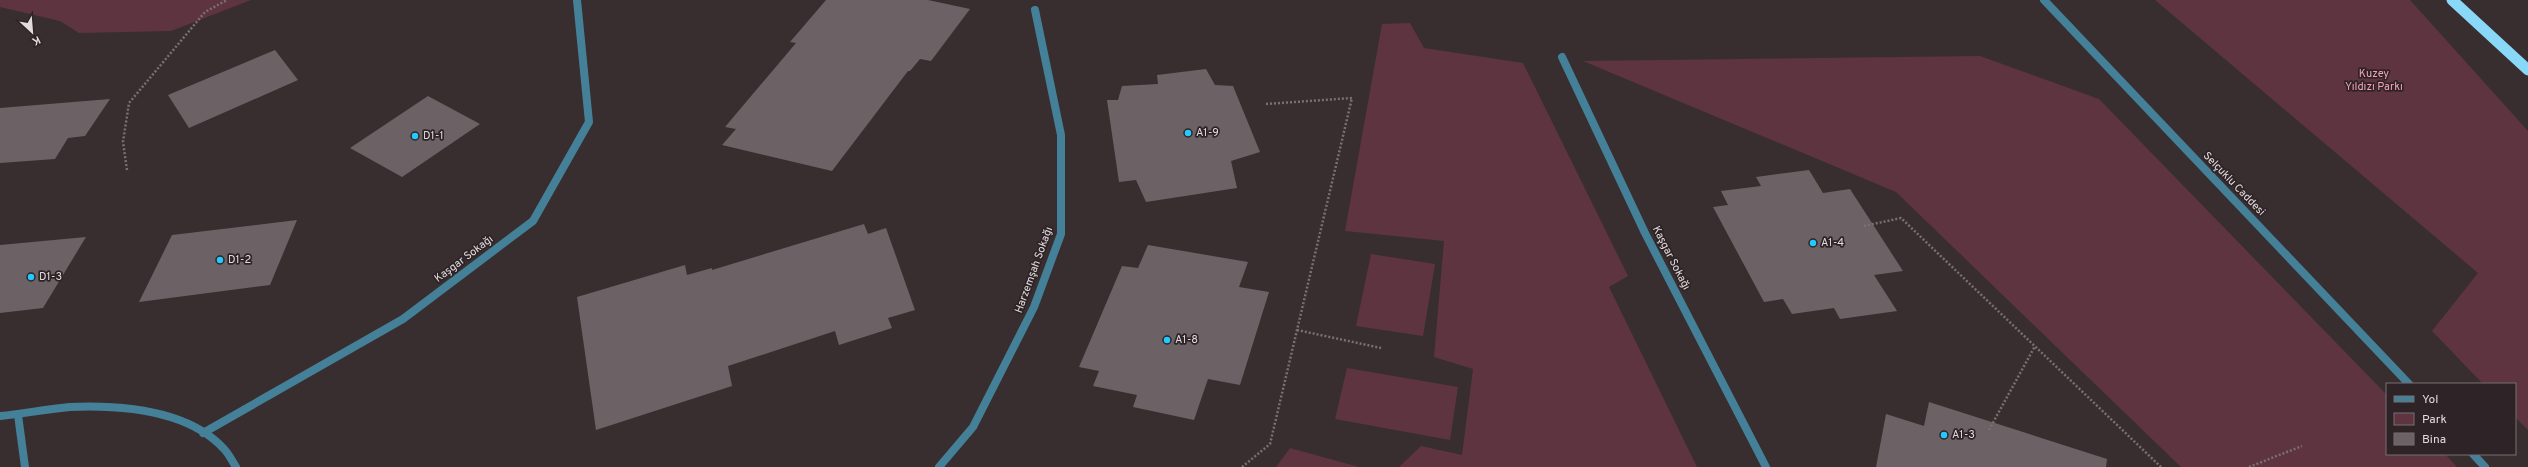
<svg xmlns="http://www.w3.org/2000/svg" width="2528" height="467" viewBox="0 0 2528 467" font-family="Overpass,sans-serif">
  <style>
    .green { fill: #5e3440 }
    .building { fill: #6c6164 }
    .lines { fill: none; stroke-linecap: round; stroke-linejoin: round }
    .path { stroke: #797071; stroke-width: 2.5; stroke-dasharray: 2 2; stroke-linecap: butt }
    .service { stroke: #448199; stroke-width: 8 }
    .minor { stroke: #448199; stroke-width: 8 }
    .tertiary { stroke: #448199; stroke-width: 8 }
    .trunk { stroke: #89d8f8; stroke-width: 11 }
    .poi-dot { fill: #24c9fe; stroke: #2e2427; stroke-width: 1.5 }
    .labels { text-anchor: middle; dominant-baseline: central; stroke-width: 3.5; stroke-linejoin: round; paint-order: stroke }
    .park-label { font-size: 11px; fill: #f9a2ba; stroke: #2e2427 }
    .poi-label { font-size: 11px; fill: #e3dcdd; stroke: #2e2427; text-anchor: start }
    .street-label { font-size: 11px; fill: #e3dcdd; stroke: #2e2427 }
  </style>
  <rect width="100%" height="100%" fill="#382e30"/>
  <path class="green" d="M0,0H251L171,31L79,33L60,21L0,7Z
    M2155,0H2410L2528,131V430L2515,417V384H2483L2432,331L2478,273Z
    M1410,23L1424,48L1523,63L1628,276L1609,287L1697,467H1399L1421,446L1462,455L1473,369L1434,357L1444,241L1345,231L1382,24Z
    M1980,56L2099,99L2387,395V454H2445L2457,467H2181L1896,192L1583,61Z
    M1371,254L1435,264L1423,336L1356,326Z
    M1347,368L1458,387L1450,440L1335,419Z
    M1290,448L1359,467H1276Z"/>
  <path class="building" d="M826,0H928L970,9L931,61L920,59L910,71H908L832,171L722,145L736,129L725,127L796,43L790,42Z
    M275,50L298,80L189,128L168,95Z
    M1206,69L1215,85L1233,86L1260,152L1231,161L1237,188L1146,202L1136,180L1119,182L1107,100H1118L1122,86L1158,84L1157,75Z
    M428,96L480,124L402,177L350,148Z
    M110,99L85,136L68,138L55,159L0,163V108Z
    M1809,170L1823,193L1850,189L1903,271L1874,275L1897,311L1840,319L1834,308L1792,314L1783,299L1764,302L1713,207L1728,205L1721,191L1761,186L1756,177Z
    M297,220L270,285L139,302L172,235Z
    M864,224L868,234L886,228L915,310L888,318L892,328L839,345L835,331L728,366L732,386L596,430L577,297L685,265L687,275L712,268V270Z
    M86,237L43,308L0,313V245Z
    M1148,245L1248,262L1239,287L1269,292L1240,385L1208,379L1194,420L1133,407L1137,395L1093,386L1099,371L1079,367L1122,266L1138,268Z
    M1929,402L2107,459L2106,467H1876L1886,414L1924,426Z"/>
  <g class="lines">
    <path class="path" d="M127,170L123,142L129,103L205,12L227,0
      M1864,226L1901,218L2161,467
      M1297,330L1381,348
      M1989,430L2035,346
      M1242,467L1270,444L1352,98L1266,104
      M2249,467L2302,446"/>
    <path class="service" d="M18,415L25,467"/>
    <path class="minor" d="M1562,57L1645,233L1766,467
      M0,416C23,414 46,409 70,407C120,405 188,410 224,449C229,454 232,461 236,467
      M203,433L403,319L533,221L589,122L577,0
      M939,467L973,427L1034,307L1061,234V135L1035,10"/>
    <path class="tertiary" d="M2044,0L2409,384
      M2473,454L2485,467"/>
    <path class="trunk" d="M2452,0L2528,70"/>
  </g>
  <g class="poi-dot">
    <circle cx="1188" cy="133" r="4"/>
    <circle cx="415" cy="136" r="4"/>
    <circle cx="1813" cy="243" r="4"/>
    <circle cx="220" cy="260" r="4"/>
    <circle cx="31" cy="277" r="4"/>
    <circle cx="1167" cy="340" r="4"/>
    <circle cx="1944" cy="435" r="4"/>
  </g>
  <g class="labels">
    <g class="park-label">
      <text x="2374" y="74">Kuzey<tspan x="2374" dy="13">Yıldızı Parkı</tspan></text>
    </g>
    <g class="poi-label">
      <text x="1196" y="133">A1-9</text>
      <text x="423" y="136">D1-1</text>
      <text x="1821" y="243">A1-4</text>
      <text x="228" y="260">D1-2</text>
      <text x="39" y="277">D1-3</text>
      <text x="1175" y="340">A1-8</text>
      <text x="1952" y="435">A1-3</text>
    </g>
    <g class="street-label">
      <text transform="translate(2234 184) rotate(46)">Selçuklu Caddesi</text>
      <text transform="translate(1671 258) rotate(63)">Kaşgar Sokağı</text>
      <text transform="translate(464 259) rotate(-37)">Kaşgar Sokağı</text>
      <text transform="translate(1034 270) rotate(-70)">Harzemşah Sokağı</text>
    </g>
  </g>
  <rect x="2386" y="383" width="130" height="72" fill="#2e2427" stroke="#766e70"/>
  <rect x="2394" y="396" width="20" height="6" fill="#448199" stroke="#766e70"/>
  <text x="2422" y="403" font-size="12" fill="#e3dcdd">Yol</text>
  <rect x="2394" y="413" width="20" height="12" fill="#5e3440" stroke="#766e70"/>
  <text x="2422" y="423" font-size="12" fill="#e3dcdd">Park</text>
  <rect x="2394" y="433" width="20" height="12" fill="#6c6164" stroke="#766e70"/>
  <text x="2422" y="443" font-size="12" fill="#e3dcdd">Bina</text>
  <g transform="translate(32 32) rotate(154)" stroke="#2e2427" stroke-width="3" paint-order="stroke">
  <path d="M0-3L7 15L0 10L-7 15Z" fill="#e3dcdd"/>
  <text y="-6" font-size="11" font-weight="bold" text-anchor="middle" fill="#e3dcdd">K</text>
  </g>
</svg>
